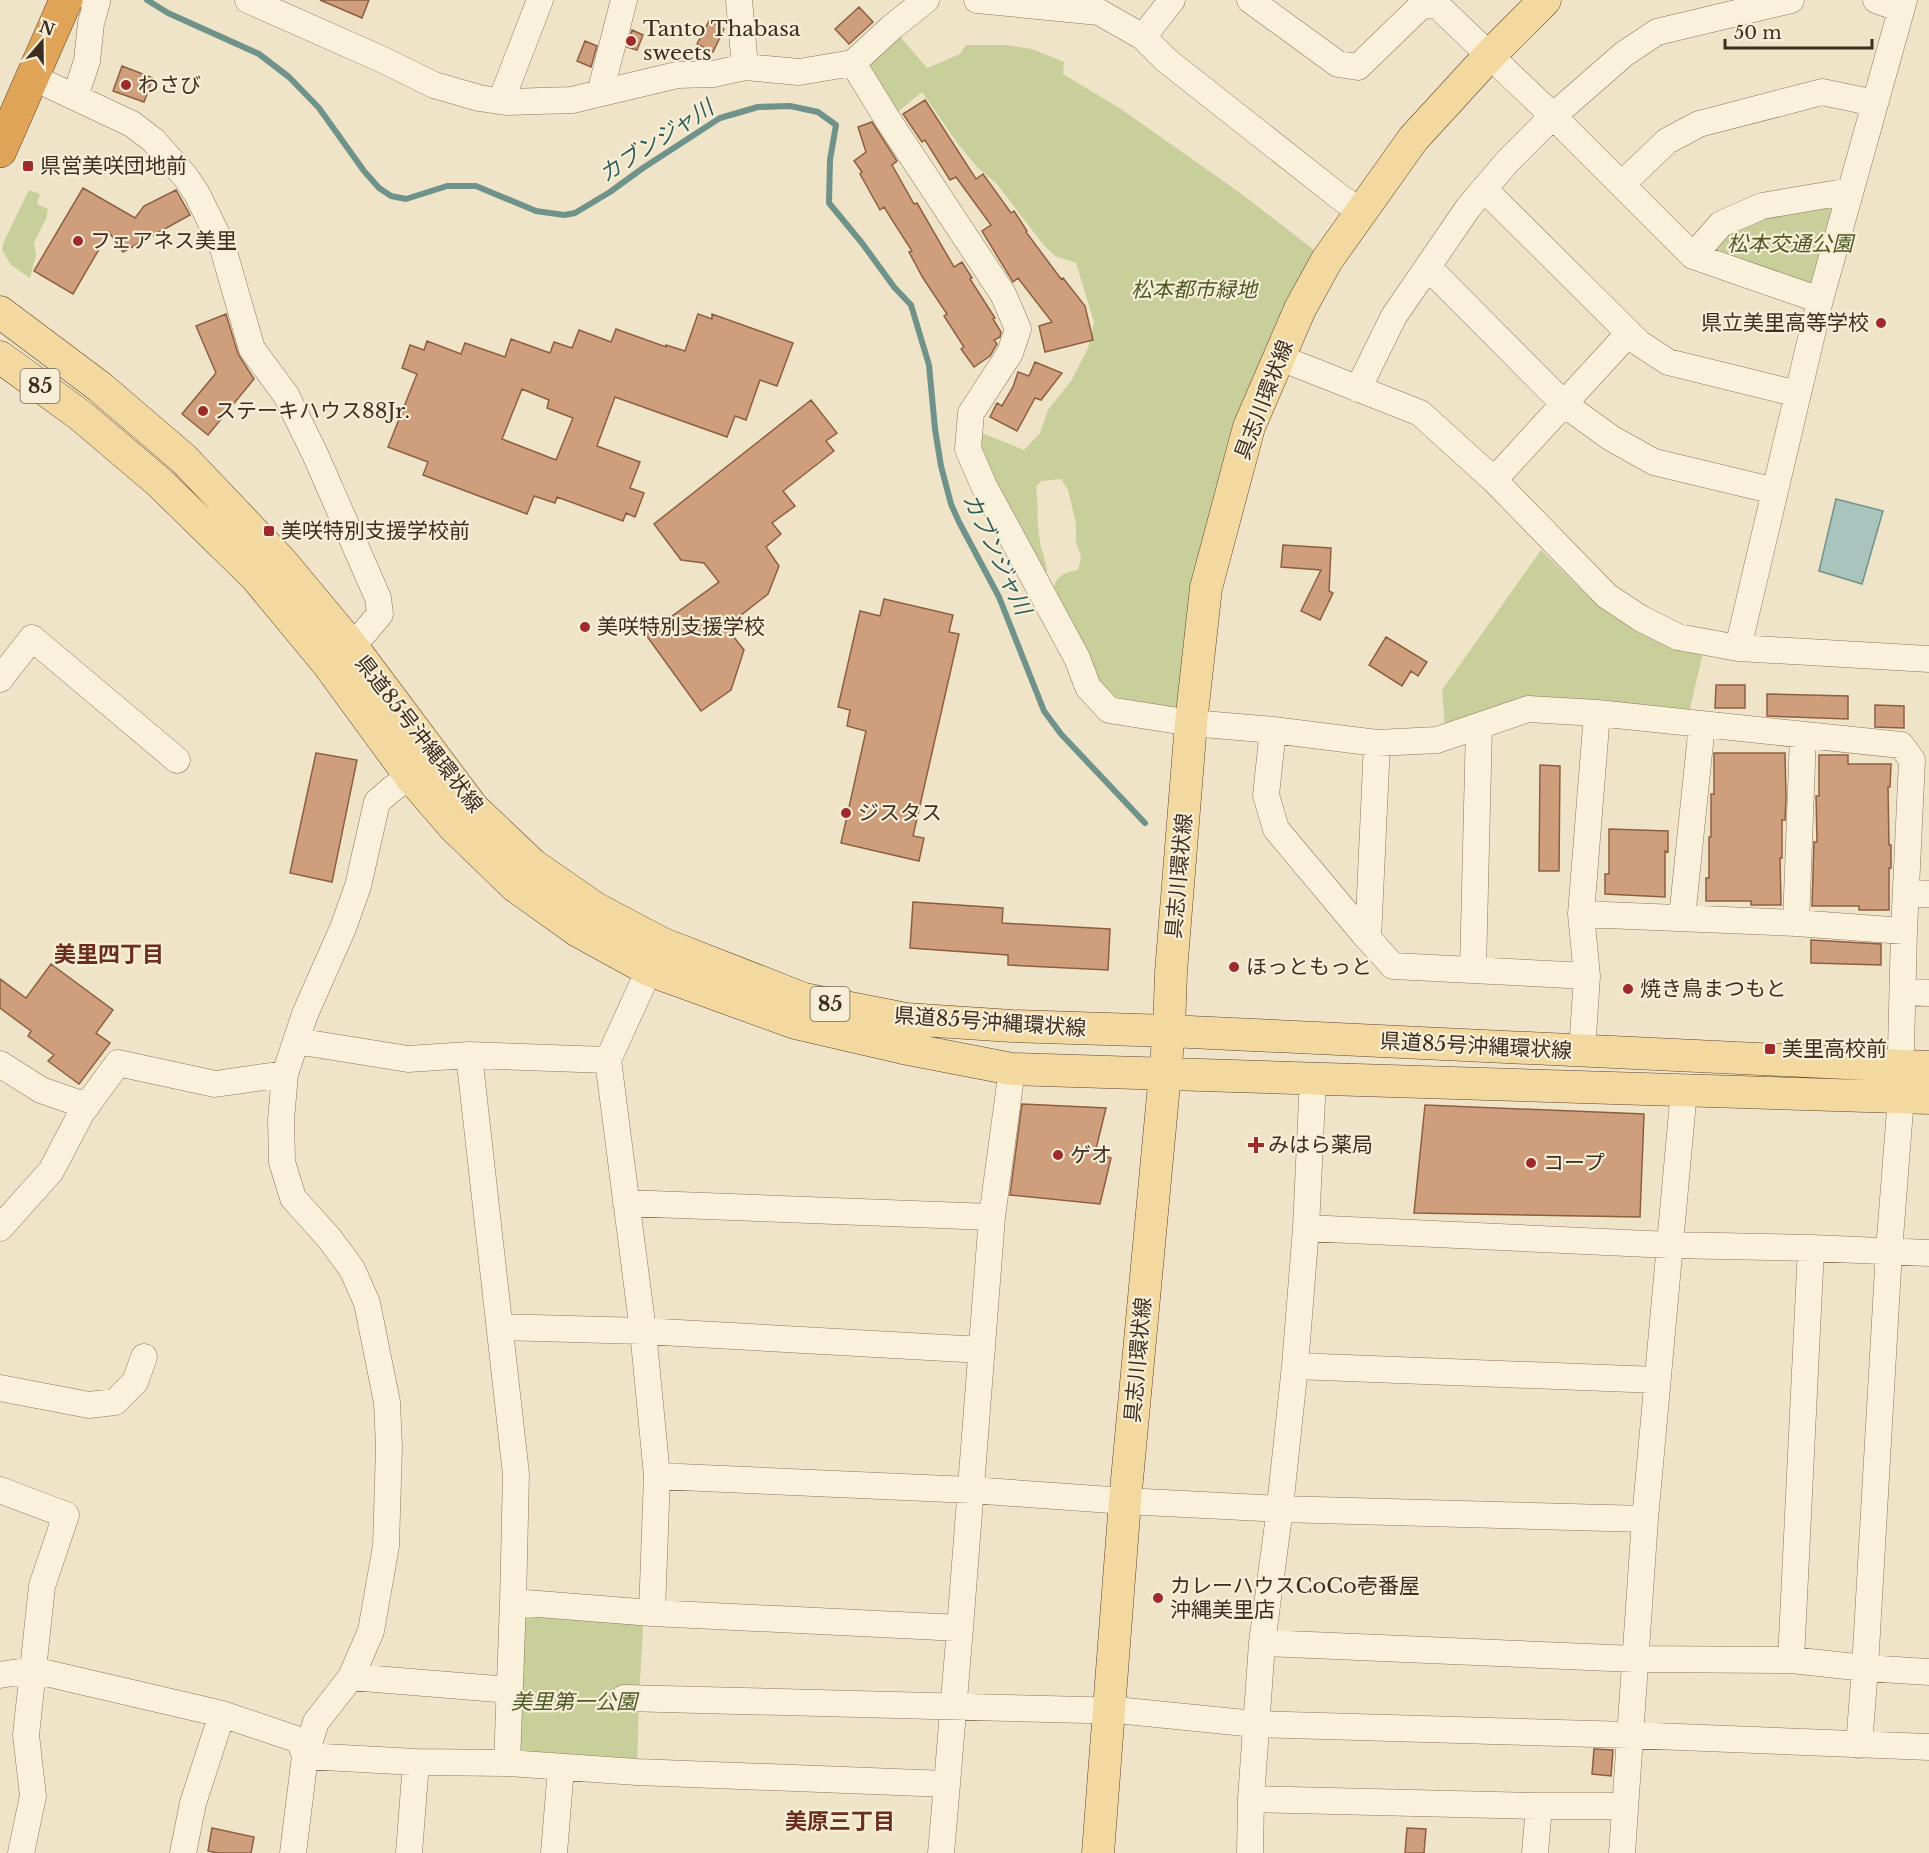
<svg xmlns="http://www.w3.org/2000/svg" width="1929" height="1853" viewBox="0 0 1929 1853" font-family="'Libre Baskerville','Noto Sans JP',serif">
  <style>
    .green { fill: #c9cf9b }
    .water { fill: #a9c4bc; stroke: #6f938a; stroke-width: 1.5 }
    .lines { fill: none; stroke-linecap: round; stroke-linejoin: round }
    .stream { stroke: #6f938a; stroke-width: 6 }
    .building { fill: #cf9f7d; stroke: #8d5f41; stroke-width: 1.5; fill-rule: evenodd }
    .minor-casing { stroke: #8d765c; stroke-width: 27 }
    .major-casing { stroke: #5b4430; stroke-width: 33 }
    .highway-casing { stroke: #5b4430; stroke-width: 34 }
    .minor { stroke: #faf1dc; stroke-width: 26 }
    .major { stroke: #f3d9a0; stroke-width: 32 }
    .highway { stroke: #e0a458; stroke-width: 33 }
    .poi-dot { fill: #9e2a2b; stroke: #f7eed8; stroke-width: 2 }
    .labels { text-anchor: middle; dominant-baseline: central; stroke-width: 4.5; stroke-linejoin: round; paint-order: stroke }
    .shield { fill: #f7eed8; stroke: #756857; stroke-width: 1.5 }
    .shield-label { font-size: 20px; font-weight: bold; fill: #3d2e20 }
    .poi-label { font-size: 21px; fill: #3d2e20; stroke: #f7eed8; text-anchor: start }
    .park-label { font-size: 21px; font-style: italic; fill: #4d5a26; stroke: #f7eed8 }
    .street-label { font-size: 21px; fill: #3d2e20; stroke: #f7eed8 }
    .water-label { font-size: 22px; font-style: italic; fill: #2f5d5a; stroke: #f7eed8 }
    .neighbourhood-label { font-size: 22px; font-weight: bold; fill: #6b2e1e; stroke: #f7eed8 }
  </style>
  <rect width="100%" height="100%" fill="#f0e4c8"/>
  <path class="green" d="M892,27L927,68L960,54L966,45H1007L1032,49L1064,62L1063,74L1121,109L1243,195L1327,260L1249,428L1191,723L1109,710L1049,608C1056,583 1051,575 1078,570L1081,557L1076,542V524L1068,490L1061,479L1041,481L1036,487C1039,505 1036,524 1040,541C1042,553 1047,563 1047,575L1036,582L970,428L1024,450L1040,433L1048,410L1071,381L1088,348L1094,322L1076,263L1055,256L1042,243L997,184L977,167L958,144L922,92L888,120L853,63Z
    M29,190L40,194L37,204L48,209L46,219L34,242L36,255L30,278L11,265L2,250L4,241Z
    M1850,191L1820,300L1693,256L1721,224Z
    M1541,550L1593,601L1638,629L1703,653L1688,717L1549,701L1445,727L1442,690Z
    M513,1602L644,1613L639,1698L637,1772L507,1763Z"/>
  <path class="water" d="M1836,499L1883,511L1862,584L1819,571Z"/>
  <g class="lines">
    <path class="stream" d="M147,0L168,13L259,54L289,77L319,108L364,171L379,188L391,196L406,199L447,186H476L536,211L564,215L575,213L610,192L643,168L720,118L758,107L790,106L818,112L836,125L830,160L829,203L862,243L894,287L911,305L929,365L935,429L941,466L951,504L959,522L999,597L1044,711L1061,734L1145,823"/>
  </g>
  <path class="building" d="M320,0H369L362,18Z
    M859,7L873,22L849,44L835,29Z
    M709,21L724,29L713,52L697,44Z
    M632,30L643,35L637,50L627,47Z
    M585,41L597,46L591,67L577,61Z
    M122,66L153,78L144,102L113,91Z
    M925,100L976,179L983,174L1011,213L1014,211L1027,231L1026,232L1061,279L1063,278L1085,306L1093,340L1045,352L1039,326L1052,322L1018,278L1013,282L982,231L991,225L956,177L950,180L925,140L922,142L903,114Z
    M872,122L897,161L892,165L914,204L917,203L954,267L962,262L972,278L970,279L995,318L993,319L1001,332L1000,337L994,340L997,344L990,356L974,367L961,349L964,347L944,316L947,314L923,278L909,252L912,251L884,207L880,210L860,174L862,172L854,161L866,152L858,127Z
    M83,188L135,218L144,206L176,190L190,215L123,252L109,232L73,294L34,271Z
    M226,314L238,354L254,379L208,435L182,414L216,373L196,326Z
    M698,314L712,319V314L793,343L777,386L760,380L746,420L735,416L727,437L615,397L597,446L640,462L630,488L644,493L635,517L626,513L623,521L557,497L555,503L534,496L527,514L423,475L428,462L388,447L417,374L402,368L410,345L424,350L427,341L461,354L465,343L505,357L511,339L550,353L554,342L572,348L579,330L611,342L616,329L666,347V345L685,351ZM522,389L549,400L547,408L573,418L556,460L502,439Z
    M1035,362L1062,373L1041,400L1035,398L1017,431L990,417L997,403L1002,406L1013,387L1018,372L1029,376Z
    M811,400L837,433L826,441L834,451L783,491L795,506L772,523L781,534L766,547L779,566L768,594L726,627L744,650L731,690L701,711L646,635L719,582L704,563L681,560L654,524Z
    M1283,545L1331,548L1329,591L1333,593L1320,620L1301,611L1321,570L1281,567Z
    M884,599L953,615L949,632L959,634L913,836L924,838L919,861L841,843L866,731L847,726L850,710L838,707L860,611L880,616Z
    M1386,637L1427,662L1418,676L1411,671L1402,686L1369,665Z
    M1716,685H1745V708H1715Z
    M1767,694L1848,696V719L1767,716Z
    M1875,705L1904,706V728L1875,727Z
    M316,753L357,760L332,882L290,873Z
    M1714,753H1785L1786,799L1785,820H1782V858H1780L1781,905H1751V901H1706V878H1709V837H1711V794H1714Z
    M1819,755H1848V764H1891L1890,787H1888L1889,845H1891V868H1889V910H1859V906H1812L1814,842H1817L1816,796H1819Z
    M1540,765L1560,766L1559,871H1539Z
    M1609,829L1668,831V852L1665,851V897L1605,894V874H1609Z
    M913,902L1003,908L1002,923L1110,929L1108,970L1008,965V955L910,948Z
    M1811,940L1881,944V965L1811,963Z
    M51,964L113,1010L96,1033L110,1043L79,1084L48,1061L54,1055L28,1036L31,1031L0,1008V979L26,998Z
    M1022,1104L1106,1108L1095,1153L1111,1158L1100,1204L1010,1195Z
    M1425,1105L1644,1114L1640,1217L1414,1213Z
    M1594,1749L1613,1750L1611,1776L1592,1774Z
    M212,1828L254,1837L251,1853H218L208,1851Z
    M1407,1828L1426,1829L1424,1853H1405Z"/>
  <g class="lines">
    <g class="minor-casing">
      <path id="minor" d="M248,0L381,59L434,85L479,98L506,102L572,100L677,75L713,74L745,67L799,72L853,63L892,27L926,0
        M739,0L745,67
        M977,0L1099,12L1143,37L1166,60L1341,198L1361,211
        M1250,0L1338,64L1358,67L1422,5L1438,6L1553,116L1693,256L1820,300
        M1876,0L1901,9
        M1143,37L1172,0
        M853,63L888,120L1003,294L1018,329L1010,353L971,413L968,449L984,486L1077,658L1088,687L1109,710L1191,723L1273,730L1377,743L1437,740L1528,709L1597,713L1901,745L1912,760L1904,931L1901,1049L1898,1066
        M32,77L132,124L153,140L185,176L197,194L222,245L252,349L286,395L315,454L378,598L380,614L365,632L351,645
        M600,93L624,0
        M75,97L87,61L91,23L97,2L92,0
        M501,101L540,0
        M1622,184L1667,141L1699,124L1822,92L1875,103
        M1484,189L1639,343L1668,362L1798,394
        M1693,256L1721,224L1762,206L1850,191
        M1428,267L1564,404L1611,438L1654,462L1775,491
        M1278,357L1420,413L1494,480L1607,596L1640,618L1678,637L1738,648L1929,659
        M1358,389L1394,316L1468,208L1507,162L1553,116L1624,54L1657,32L1791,0
        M1494,480L1629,333
        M1738,648L1820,300L1904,0
        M0,679L32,638L177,760
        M1273,730L1266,795L1276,829L1363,933L1393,966L1587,976
        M1907,893L1929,894
        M1581,914L1796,923L1904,931
        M1682,918L1702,724
        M1796,923L1803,736
        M1368,939L1377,743
        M1473,969L1479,726
        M649,970L608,1060L643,1331L657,1476L652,1613
        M1903,992L1929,993
        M296,1041L408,1059L469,1055L608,1060
        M1582,1051L1587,976L1581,914L1597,713
        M469,1055L516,1474L513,1602L652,1613L960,1628L992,1217L626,1203
        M0,1064L41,1090L87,1106
        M992,1217L1012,1069
        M0,1228L51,1171L82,1112L118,1063L215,1084L285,1074
        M1306,1228L1313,1077
        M1811,1248L1929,1253
        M500,1327L643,1331L982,1350
        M1295,1366L1657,1380
        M0,1388L89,1405L115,1402L135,1382L144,1357
        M657,1476L971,1490L1125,1501L1280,1509L1645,1519
        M0,1490L66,1515L42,1586L26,1735L33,1796L21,1853
        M1791,1660L1865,1668L1929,1672
        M0,1675L33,1670L222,1714L299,1740L305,1756L416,1762L507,1763L637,1772L947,1784L941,1853
        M351,1677L510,1690
        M624,1698L1126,1711L1255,1724L1629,1735L1929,1747
        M1859,1745L1865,1668L1889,1251L1901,1097
        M507,1763L513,1602
        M947,1784L960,1628
        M1251,1799L1262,1643L1279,1516L1295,1366L1306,1228L1670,1245L1811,1248L1791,1660L1634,1659L1262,1643
        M1539,1806H1625
        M183,1853L193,1803L222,1714
        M293,1853L305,1756L316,1722L351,1677L371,1631L386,1546L389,1447L387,1402L367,1303L352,1269L329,1238L293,1198L282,1162L281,1120L285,1074L305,1014L343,928L358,886L377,802L392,789L410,776
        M409,1853L416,1762
        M554,1853L561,1768
        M1250,1853L1251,1799L1539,1806L1535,1853
        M1622,1853L1645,1519L1684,1090"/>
    </g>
    <g class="major-casing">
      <path id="major" d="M0,312L100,387L184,459L281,561L351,645L473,808L533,865L595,908L661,943L804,999L906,1019L1012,1026L1169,1031L1929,1067
        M0,357L80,415L160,483L256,577L328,664L410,776L454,827L515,886L578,931L649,970L795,1023L903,1048L1012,1069L1929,1098
        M1098,1853L1125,1501L1169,1031L1171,972L1191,723L1206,588L1249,427L1300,309L1327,260L1413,139L1489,56L1545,0"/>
    </g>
    <g class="highway-casing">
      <path id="highway" d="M0,151L66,0"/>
    </g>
    <use href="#minor" class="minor"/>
    <use href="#major" class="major"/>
    <use href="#highway" class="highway"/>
  </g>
  <g class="poi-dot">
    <circle cx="631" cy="41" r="6"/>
    <circle cx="126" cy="85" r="6"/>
    <rect x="22" y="160" width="12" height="12" rx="3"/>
    <circle cx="78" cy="241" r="6"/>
    <circle cx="1881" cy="323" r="6"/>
    <circle cx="203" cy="411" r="6"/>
    <rect x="263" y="525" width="12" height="12" rx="3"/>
    <circle cx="585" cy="627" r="6"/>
    <circle cx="846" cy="813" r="6"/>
    <circle cx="1234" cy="967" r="6"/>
    <circle cx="1628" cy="989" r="6"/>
    <rect x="1764" y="1043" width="12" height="12" rx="3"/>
    <path d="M1253 1136h6v6h6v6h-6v6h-6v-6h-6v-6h6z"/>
    <circle cx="1058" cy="1155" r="6"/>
    <circle cx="1531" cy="1163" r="6"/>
    <circle cx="1158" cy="1598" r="6"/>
  </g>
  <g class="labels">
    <g class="shield">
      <rect x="20.5" y="369" width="39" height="34" rx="4.5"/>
      <rect x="810.5" y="987" width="39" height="34" rx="4.5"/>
    </g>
    <g class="shield-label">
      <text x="40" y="386">85</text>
      <text x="830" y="1004">85</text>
    </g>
    <g class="poi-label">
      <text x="643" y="29">Tanto Thabasa<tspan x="643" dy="24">sweets</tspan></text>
      <text x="138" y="85">わさび</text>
      <text x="40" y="166">県営美咲団地前</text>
      <text x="90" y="241">フェアネス美里</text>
      <text x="1869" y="323" text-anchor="end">県立美里高等学校</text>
      <text x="215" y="411">ステーキハウス88Jr.</text>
      <text x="281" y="531">美咲特別支援学校前</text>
      <text x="597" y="627">美咲特別支援学校</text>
      <text x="858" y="813">ジスタス</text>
      <text x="1246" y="967">ほっともっと</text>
      <text x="1640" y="989">焼き鳥まつもと</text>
      <text x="1782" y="1049">美里高校前</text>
      <text x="1268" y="1145">みはら薬局</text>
      <text x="1070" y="1155">ゲオ</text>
      <text x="1543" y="1163">コープ</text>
      <text x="1170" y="1586">カレーハウスCoCo壱番屋<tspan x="1170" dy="24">沖縄美里店</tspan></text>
    </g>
    <g class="park-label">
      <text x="1790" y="244">松本交通公園</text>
      <text x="1194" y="290">松本都市緑地</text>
      <text x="574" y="1702">美里第一公園</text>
    </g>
    <g class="street-label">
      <text transform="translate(1264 400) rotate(-69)">具志川環状線</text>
      <text transform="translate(419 734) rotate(52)">県道85号沖縄環状線</text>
      <text transform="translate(1179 876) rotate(-85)">具志川環状線</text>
      <text transform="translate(990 1022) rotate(4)">県道85号沖縄環状線</text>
      <text transform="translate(1476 1046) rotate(3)">県道85号沖縄環状線</text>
      <text transform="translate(1138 1360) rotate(-85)">具志川環状線</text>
    </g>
    <g class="water-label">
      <text transform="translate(656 141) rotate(-33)">カブンジャ川</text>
      <text transform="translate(997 554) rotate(65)">カブンジャ川</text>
    </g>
    <g class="neighbourhood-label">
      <text x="109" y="954">美里四丁目</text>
      <text x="840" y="1821">美原三丁目</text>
    </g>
  </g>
  <g transform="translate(42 42) rotate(20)" stroke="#f7eed8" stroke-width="4.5" paint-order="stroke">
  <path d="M0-4.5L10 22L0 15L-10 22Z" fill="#3d2e20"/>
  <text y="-9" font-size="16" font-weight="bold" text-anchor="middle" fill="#3d2e20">N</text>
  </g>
  <path d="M1725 39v9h147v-9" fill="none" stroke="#3d2e20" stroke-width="3"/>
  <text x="1734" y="39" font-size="18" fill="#3d2e20" stroke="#f7eed8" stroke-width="4.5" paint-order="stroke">50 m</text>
</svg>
